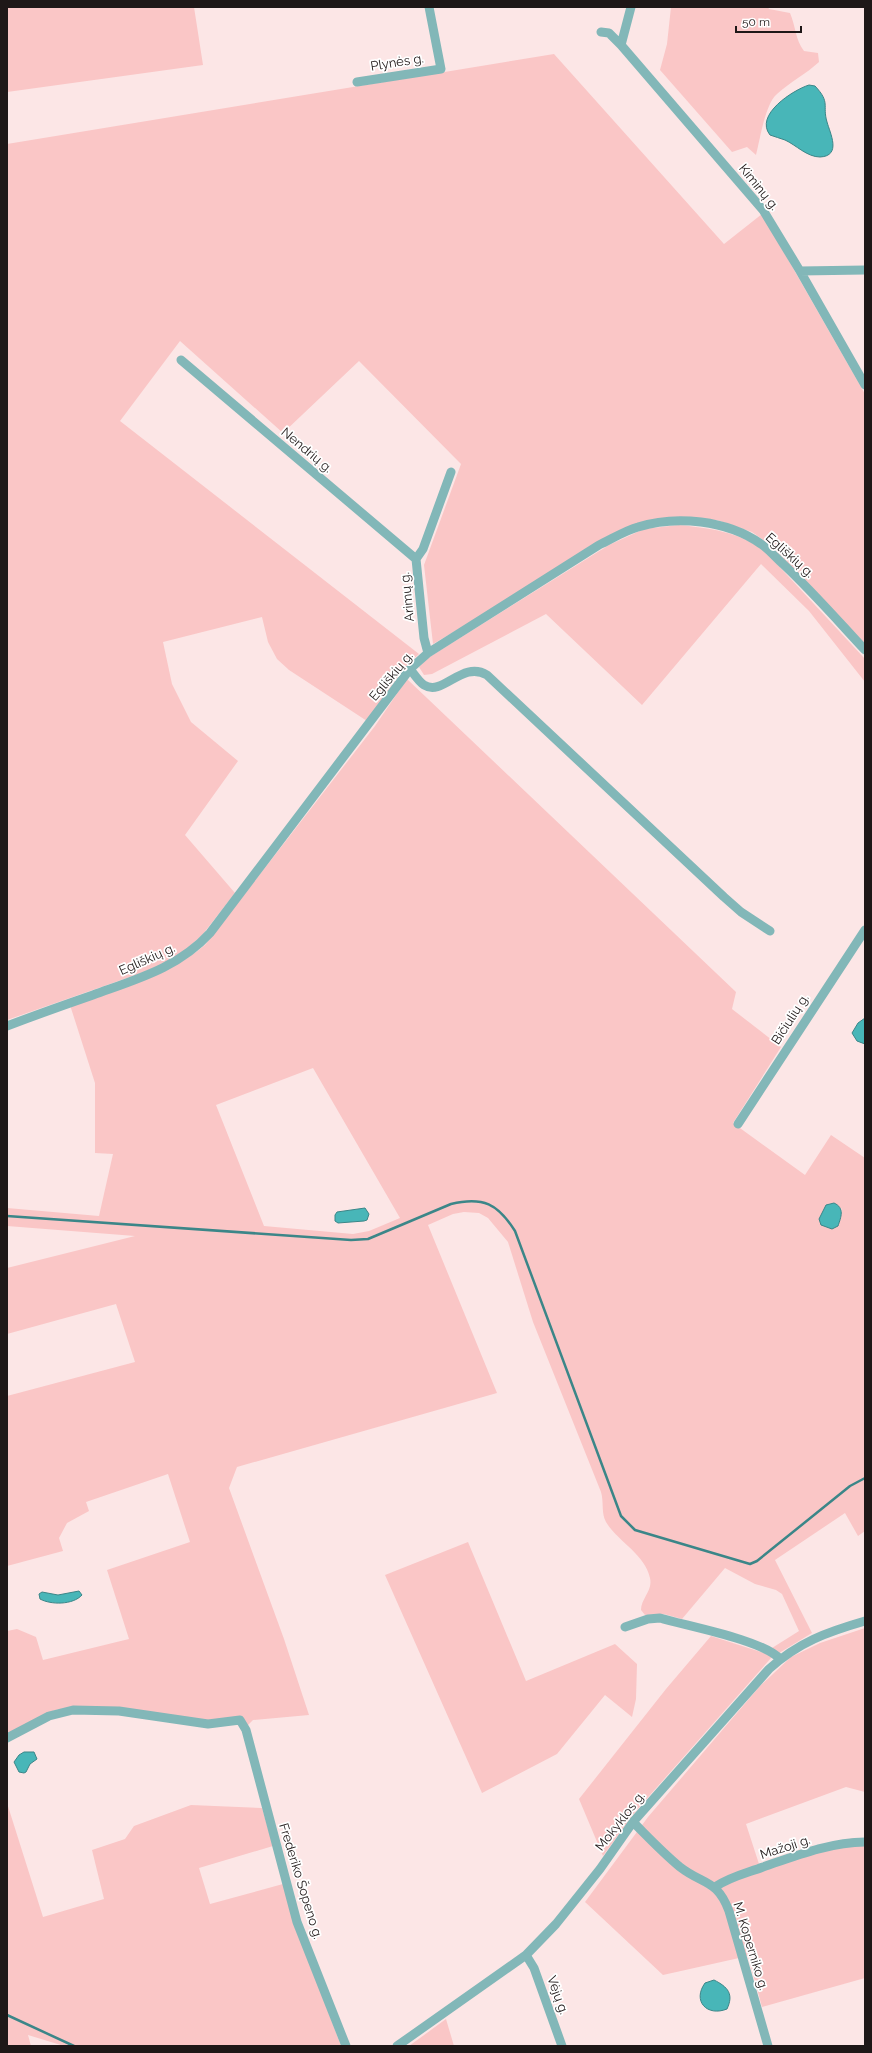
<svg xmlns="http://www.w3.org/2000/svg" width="872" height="2053" viewBox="0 0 872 2053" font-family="Raleway,sans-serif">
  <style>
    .green { fill: #fac6c6; fill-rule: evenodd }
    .water { fill: #48b6b8; stroke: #3b8688 }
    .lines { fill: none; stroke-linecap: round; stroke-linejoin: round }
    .stream { stroke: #3b8688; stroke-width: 2.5 }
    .minor { stroke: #82b7b8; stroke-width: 9 }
    .labels { text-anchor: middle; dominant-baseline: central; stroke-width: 3.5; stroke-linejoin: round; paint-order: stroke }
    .street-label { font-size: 13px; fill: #1e1717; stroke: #fff }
  </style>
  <rect width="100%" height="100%" fill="#fce6e6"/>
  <path class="green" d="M7,7H194L203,65L7,92Z
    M671,7H768L769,9L790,13C796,27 795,39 804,51L818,53L819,62C806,74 790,82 777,94C765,104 760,140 756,155L747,147L732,152L660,70L667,44Z
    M554,54L724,244L762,214L865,394V644L766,542L752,532L717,520L644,521L433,644L424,565L461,464L359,361L283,433L180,341L120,421L419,654L403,669L367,721L289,670L277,659L268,642L262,617L163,642L172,684L191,722L238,761L185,835L235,893L203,934L178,957L144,972L7,1020V144Z
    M679,525C710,528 738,532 764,550L865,659V682L809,611L761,564L642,705L546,614L432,674L424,675L419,667L428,658L609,545L644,529Z
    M407,679L736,992L732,1009L781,1047L733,1123L805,1175L831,1135L865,1158V1531L858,1536L845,1513L775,1560L812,1633L771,1658L635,1812L603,1856L579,1799L666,1689L711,1636L764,1653L799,1631L782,1594L776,1590L755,1584L725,1568L682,1619L664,1614L645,1615L641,1610C641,1598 653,1591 650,1578C645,1554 618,1542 606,1522C601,1513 604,1502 601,1492L533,1322L508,1242L488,1218L479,1213L464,1212L453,1214L428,1225L497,1393L237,1467L229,1488L284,1639L309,1715L253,1720L248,1725L198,1721L73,1707L55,1710L7,1734V1631L17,1629L36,1637L43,1660L129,1639L107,1570L190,1542L168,1474L86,1502L89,1511L67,1523L59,1538L63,1551L7,1566V1396L135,1362L116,1304L7,1334V1268L135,1236L7,1226V1208L99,1216L113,1154L95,1153V1083L70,1005C116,989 167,977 205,945L375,726ZM313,1068L400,1218L369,1231L353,1234L264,1226L216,1105ZM834,1203L842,1209L838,1226L829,1204Z
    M468,1542L526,1681L615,1644L637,1664L636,1699L632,1717L605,1695L557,1754L482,1793L385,1575Z
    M865,1628V1792L846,1787L746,1824L759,1864L853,1838L865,1839V1978L762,2007L748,1956L663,1975L585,1902L648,1817L760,1686L791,1657L820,1643Z
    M7,1803L43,1917L104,1899L92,1850L125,1839L134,1826L191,1805L262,1808L273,1846L199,1868L210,1904L283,1884L295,1924L341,2046H64L28,2035L31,2046H7Z
    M446,2019L454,2046H409Z"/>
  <path class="water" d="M809,85L815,86C831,103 822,105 827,122C830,133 842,156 820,157C807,157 796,145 785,140C780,138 775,137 770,135C754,115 793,90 809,85Z
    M865,1018V1044L857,1041L852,1033L858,1023Z
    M834,1203C845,1208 841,1217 838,1226L832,1229L821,1225L819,1219L826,1205Z
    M365,1208L369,1214L367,1220L364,1221L338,1223L335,1221V1215L337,1212Z
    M79,1591L82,1595C73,1605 51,1605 40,1599L39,1594L42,1592L58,1595Z
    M24,1752H34L37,1759L30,1764L26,1772L24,1773L19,1772L14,1762L19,1755Z
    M714,1980C728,1987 734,1994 727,2009C707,2017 692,2001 705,1983Z"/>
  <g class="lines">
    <path class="stream" d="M7,1216L351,1240L368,1239L451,1204C483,1196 498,1204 515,1231L621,1516L635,1530L750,1564L757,1561L850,1486L865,1478
      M7,2015L74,2046"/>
    <path class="minor" d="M601,32L609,33L621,45L763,210L800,271L865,385
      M621,45L631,7
      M357,82L441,69L429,7
      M800,271L865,270
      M181,360L416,559
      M428,653L424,638L416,559L423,549L451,472
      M410,669C414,674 419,682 424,685C443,697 462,660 487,675L724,897L741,912L770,931
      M7,1026C36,1015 64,1005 93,995C137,979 178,968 210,933L410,669L428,653L599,545C612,539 624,531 638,527C676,515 727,520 761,544C769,549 776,558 783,564C812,591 838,621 865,650
      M738,1124L865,930
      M625,1627L648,1619L660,1618C687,1626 763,1640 780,1659
      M7,1738L49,1716L73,1710L119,1711L208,1724L240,1720L246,1730L297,1922L346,2046
      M633,1822C649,1838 663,1853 680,1867C703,1885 717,1879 729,1911L768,2046
      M715,1887C729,1877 747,1873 763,1867C795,1856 831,1842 865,1842
      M526,1955L534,1968L562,2046
      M397,2046L526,1955L556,1924L600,1869L633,1822L769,1669C799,1642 827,1632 865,1621"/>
  </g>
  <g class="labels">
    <g class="street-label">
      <text transform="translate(397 62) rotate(-9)">Plynės g.</text>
      <text transform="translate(759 187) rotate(51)">Kiminų g.</text>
      <text transform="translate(307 450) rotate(40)">Nendrių g.</text>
      <text transform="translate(790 555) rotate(42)">Egliškių g.</text>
      <text transform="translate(407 597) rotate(-96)">Arimų g.</text>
      <text transform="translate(391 676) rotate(-50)">Egliškių g.</text>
      <text transform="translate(147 959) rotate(-24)">Egliškių g.</text>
      <text transform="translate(790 1019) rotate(-57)">Bičiulių g.</text>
      <text transform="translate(620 1821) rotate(-52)">Mokyklos g.</text>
      <text transform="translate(785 1847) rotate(-18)">Mažoji g.</text>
      <text transform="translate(301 1881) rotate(73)">Frederiko Šopeno g.</text>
      <text transform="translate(751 1946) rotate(73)">M. Koperniko g.</text>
      <text transform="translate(558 1995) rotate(70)">Vėjų g.</text>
    </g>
  </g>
  <rect width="872" height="2053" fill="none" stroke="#1e1717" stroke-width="16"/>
  <path d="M736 26v6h65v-6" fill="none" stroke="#1e1717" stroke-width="2"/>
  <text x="742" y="26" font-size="12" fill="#1e1717" stroke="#ffffff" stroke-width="3" paint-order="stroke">50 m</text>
</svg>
